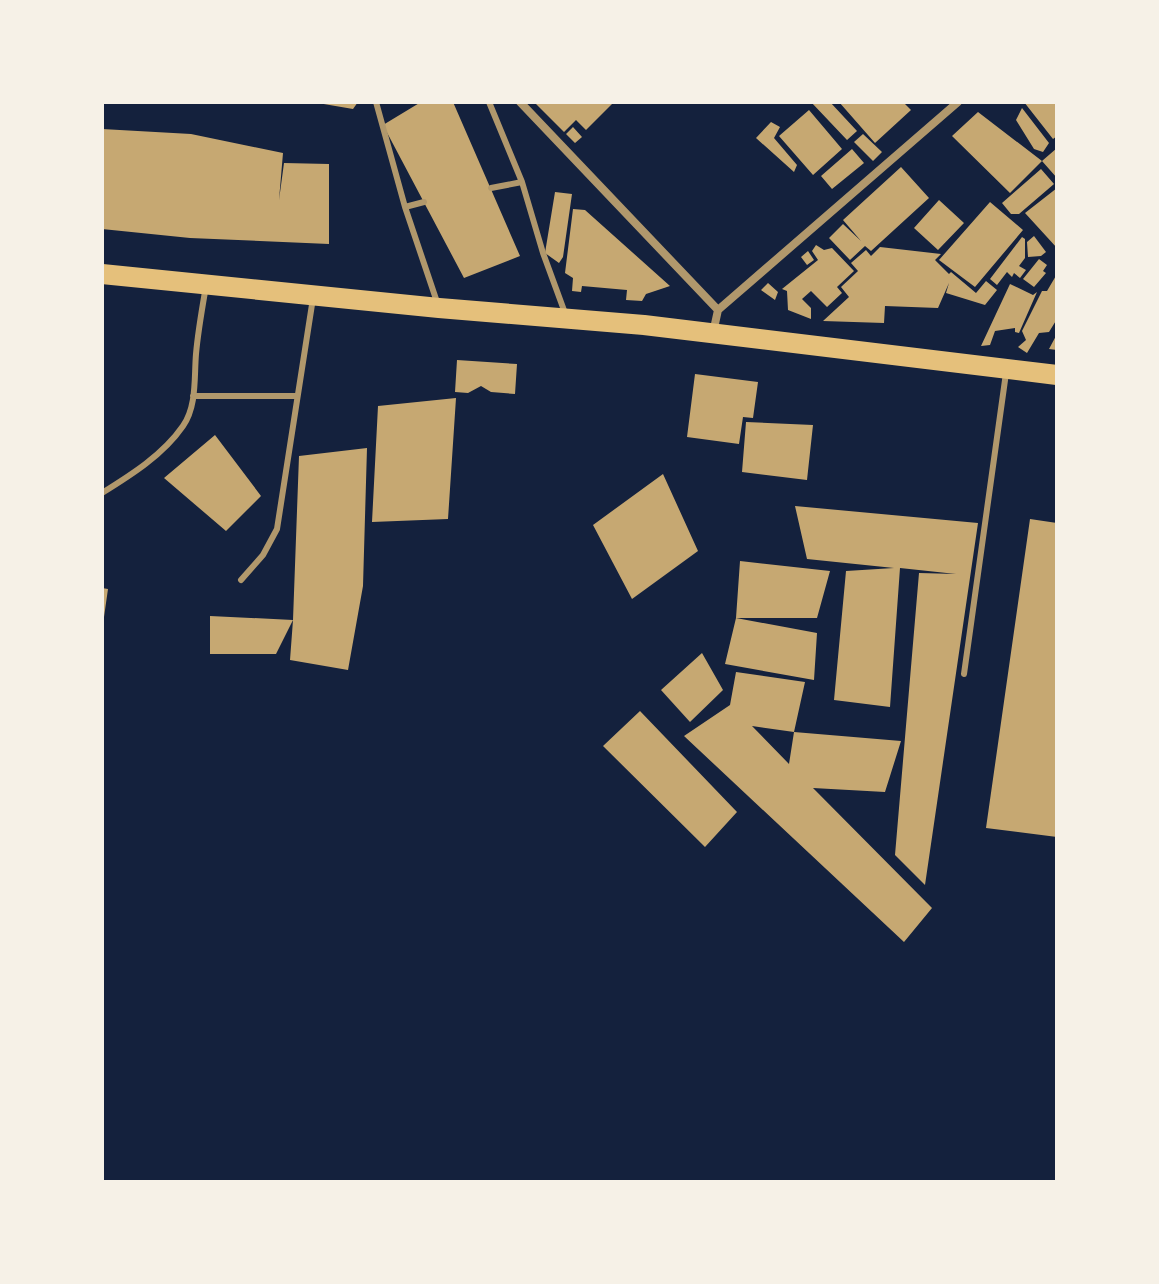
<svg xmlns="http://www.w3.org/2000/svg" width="1159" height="1284" viewBox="0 0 1159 1284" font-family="'Times New Roman',serif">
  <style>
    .building { fill: #c6a872 }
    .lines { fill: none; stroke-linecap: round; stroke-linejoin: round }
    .service { stroke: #b1986c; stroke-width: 6 }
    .minor { stroke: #b1986c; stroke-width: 8 }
    .primary { stroke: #e5c07b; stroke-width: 20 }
  </style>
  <rect width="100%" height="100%" fill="#14213d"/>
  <path class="building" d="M312,102H358L353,109Z
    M421,102H453L520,256L464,278L383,125Z
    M534,102H614L586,130L576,120L564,132Z
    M811,102H830L857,131L847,140Z
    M839,102H903L911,110L875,143Z
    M1024,102H1057V136L1053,139Z
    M1022,108L1049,143L1043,152L1034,149L1016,120Z
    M809,110L842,149L813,175L779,136Z
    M978,112L1042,161L1057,148V178L1042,161L1010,193L952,136Z
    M771,122L780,127L774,138L797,165L794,172L756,138Z
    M573,127L582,137L575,143L566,134Z
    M102,129L191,134L283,153L279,200L284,163L329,164V244L190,238L102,229Z
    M863,134L882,152L873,161L854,142Z
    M852,149L864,163L832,189L821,176Z
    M901,167L929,198L871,251L865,246L850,260L829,238L843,224L861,241L843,220Z
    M1041,169L1054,184L1019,214H1011L1002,203Z
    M1057,188V248L1025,213Z
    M555,192L572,194L563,257L559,263L545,253Z
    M939,200L964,223L938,250L914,228Z
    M990,202L1023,230L975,287L939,260Z
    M573,209L585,210L670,286L646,294L642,301L626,300L627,290L582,286L581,292L572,291L573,278L565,273Z
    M1034,236L1046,252L1041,256L1028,257L1027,242Z
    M1022,237L1025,239V258L1019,266L1026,270L1020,278L1014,273L1012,277L1007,272L997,285L990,279Z
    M816,245L824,250L832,248L854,271L837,287L842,293L827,307L811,291L802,299L811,308V319L788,310L787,291L782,289L818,260L812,251Z
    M880,247L941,254L935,260L949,274L951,272L976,293L986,281L997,290L985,305L946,293L949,283L938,308L885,306L884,323L823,321L849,297L841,287L858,271L851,263L866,250L871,256Z
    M808,251L814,260L807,265L801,257Z
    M1039,259L1047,265L1043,271L1046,273L1034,287L1023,279Z
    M1057,274V319L1049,332L1039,333L1027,353L1018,347L1026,340L1022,331L1042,291H1047Z
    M768,283L778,292L775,300L761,290Z
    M1010,284L1033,295L1037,292L1019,333L1015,332V328L995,331L990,345L981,346Z
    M1057,334V350L1049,349Z
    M457,360L517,364L515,394L491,392L481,386L468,393L455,392Z
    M695,374L758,382L753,418L743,417L739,444L687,437Z
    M456,398L448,519L372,522L378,406Z
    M746,422L813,425L807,480L742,472Z
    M215,435L261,496L226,531L164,478Z
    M367,448L363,586L348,670L290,660L293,620L276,654H210V616L293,620L299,456Z
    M663,474L698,551L632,599L593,525Z
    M795,506L978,523L925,885L895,855L919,573L956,574L900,568L890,707L834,700L846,571L894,568L807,559Z
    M1030,519L1057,523V837L986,828Z
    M740,561L830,571L817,618H736Z
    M102,588L108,589L104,617L102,616Z
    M736,618L817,633L814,680L725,664Z
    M702,653L723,690L690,722L661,690Z
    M736,672L805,682L794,732L752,726L789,764L794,732L901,741L885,792L813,788L932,908L904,942L684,736L730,705Z
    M640,711L737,812L705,847L603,746Z"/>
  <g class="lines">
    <path class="service" d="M376,102L405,207L438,305
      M489,102L522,182L543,253L565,313
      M491,188L522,182
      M405,207L424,202
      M193,396H296
      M102,493C131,475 163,455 183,426C197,406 194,378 196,354C198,331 202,309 206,286
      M241,580L263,555L277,529L313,298
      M964,674L1006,373"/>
    <path class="minor" d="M520,102L718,310L713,333
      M718,310L958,102"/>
    <path class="primary" d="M102,274L439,308L644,325L1057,375"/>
  </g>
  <rect width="1159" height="1284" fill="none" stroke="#f6f1e7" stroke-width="208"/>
</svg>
